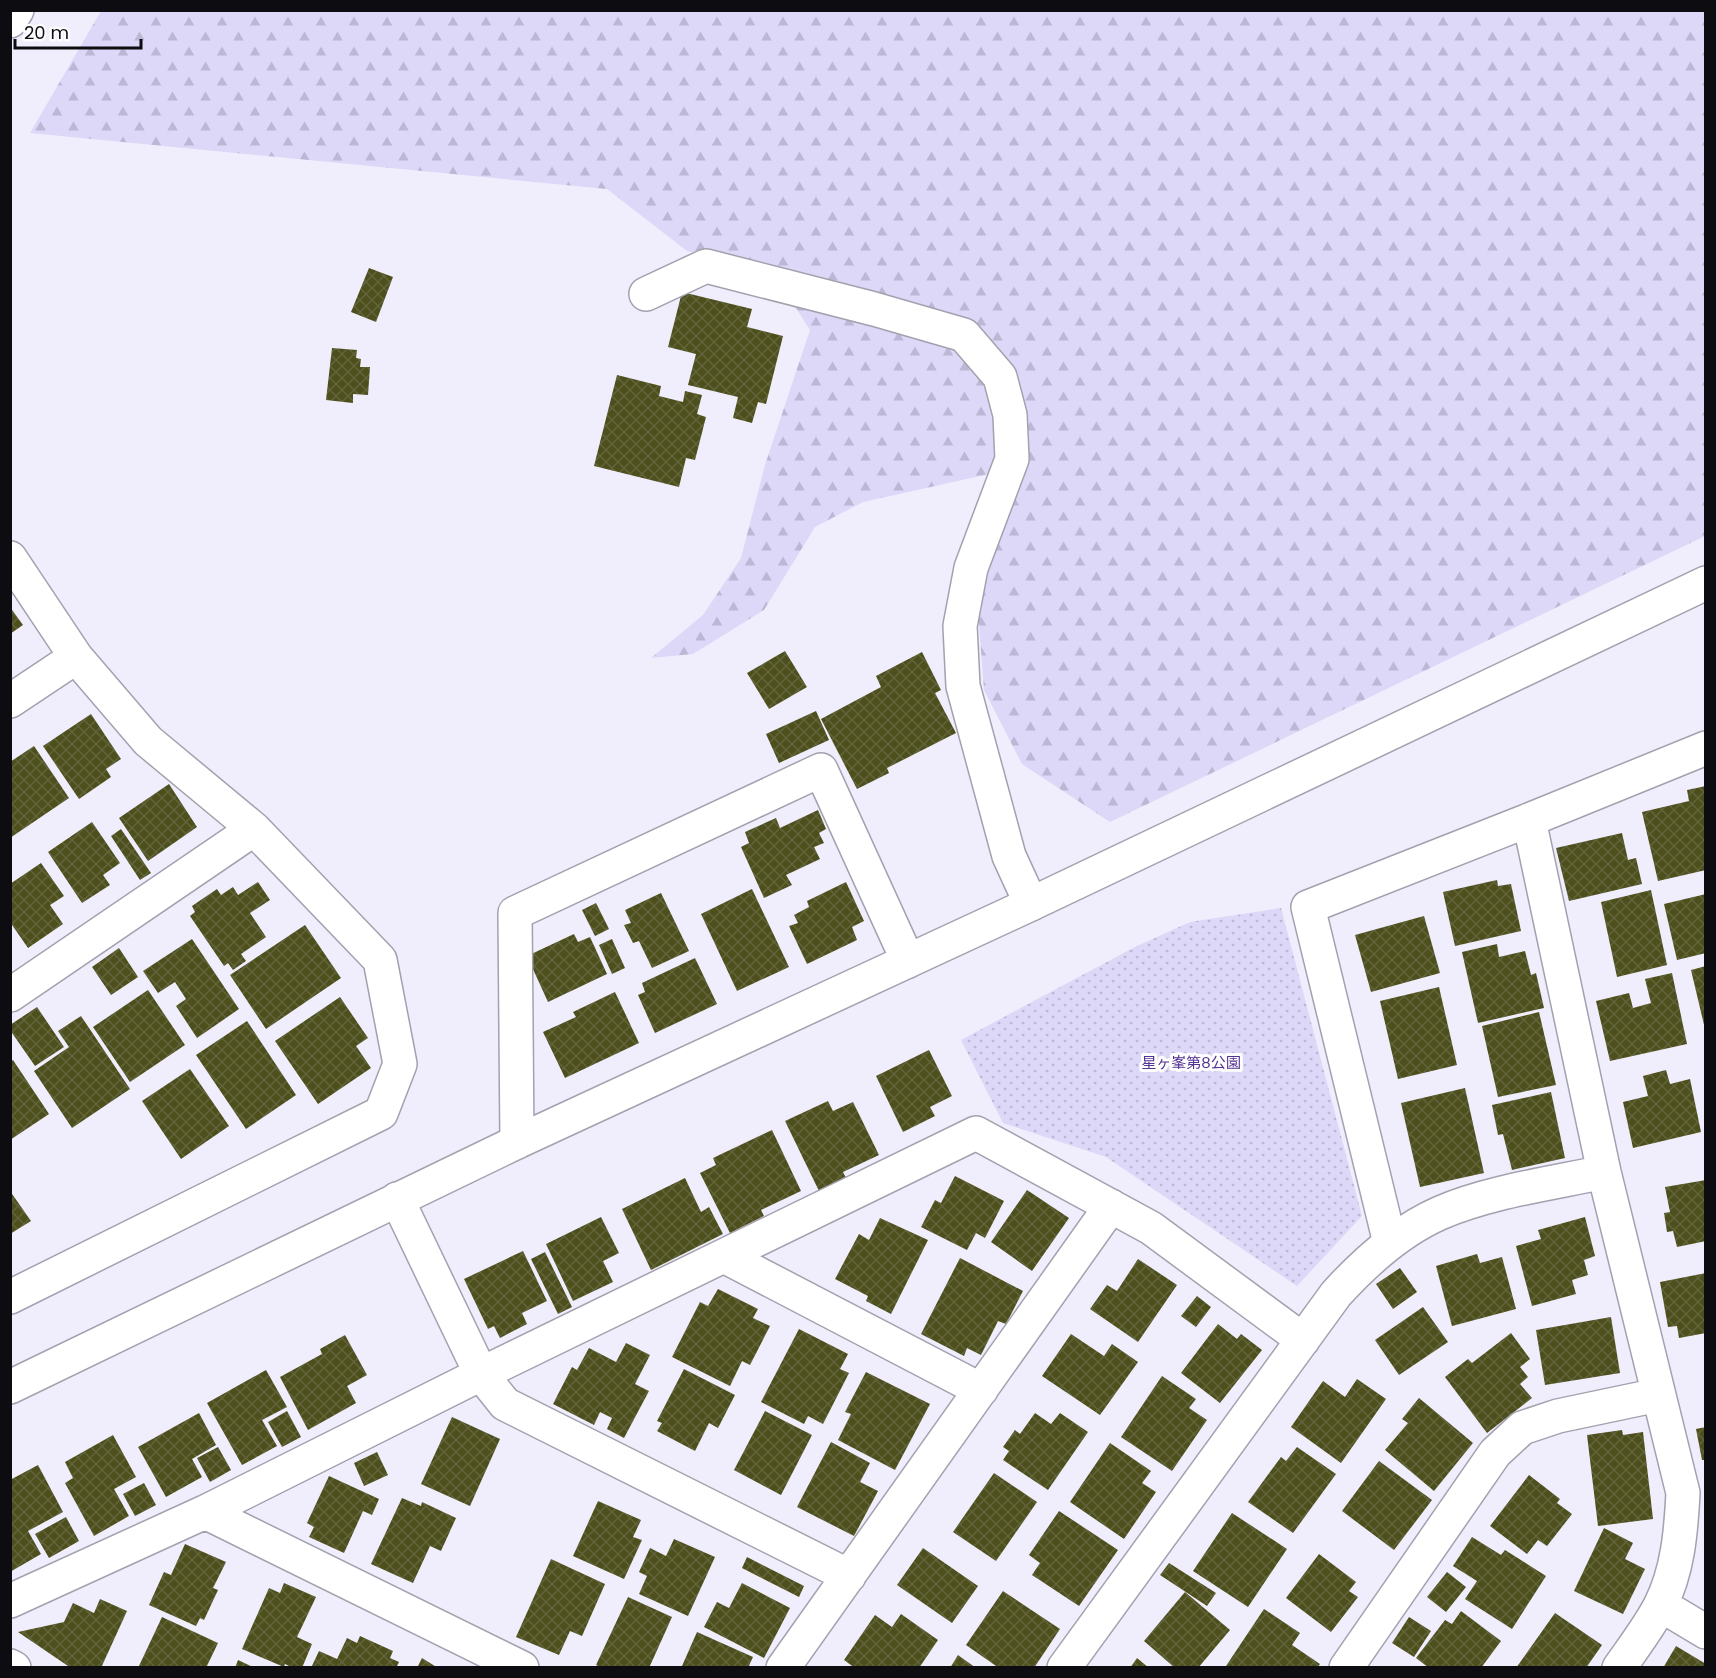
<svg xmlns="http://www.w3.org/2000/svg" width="1716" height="1678" viewBox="0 0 1716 1678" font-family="Poppins,'Noto Sans JP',sans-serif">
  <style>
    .grass { fill: url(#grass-dots) }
    .forest { fill: url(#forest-firs) }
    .building { fill: url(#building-cross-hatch) }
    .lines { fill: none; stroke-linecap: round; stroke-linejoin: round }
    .minor-casing { stroke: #a3a1ae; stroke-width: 36 }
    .tertiary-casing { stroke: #a3a1ae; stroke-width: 36 }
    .minor { stroke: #fff; stroke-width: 33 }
    .tertiary { stroke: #fff; stroke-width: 33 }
    .labels { text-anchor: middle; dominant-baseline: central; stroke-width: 6; stroke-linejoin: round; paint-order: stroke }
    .park-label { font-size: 15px; fill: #523393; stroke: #fdfdfd }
  </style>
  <defs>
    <pattern id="grass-dots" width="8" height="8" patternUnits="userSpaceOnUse" patternTransform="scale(1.5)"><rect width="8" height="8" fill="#ddd7f8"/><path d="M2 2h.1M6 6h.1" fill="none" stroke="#bcb7d4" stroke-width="1.8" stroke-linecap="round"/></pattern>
    <pattern id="forest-firs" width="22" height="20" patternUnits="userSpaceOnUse" patternTransform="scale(1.5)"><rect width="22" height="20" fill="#ddd7f8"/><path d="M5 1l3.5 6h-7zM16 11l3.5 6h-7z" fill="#bcb7d4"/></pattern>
    <pattern id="building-cross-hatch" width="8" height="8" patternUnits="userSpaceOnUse" patternTransform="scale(1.5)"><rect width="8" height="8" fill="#4d4f1c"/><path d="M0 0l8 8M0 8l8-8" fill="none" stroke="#62643b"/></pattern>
  </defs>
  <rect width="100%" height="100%" fill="#f0edfc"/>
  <path class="grass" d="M1281,908L1362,1216L1297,1286L1106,1157L1003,1123L961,1040L1135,947L1190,922Z"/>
  <path class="forest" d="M101,11H1705V536L1110,822L1022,764L984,690L978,611L997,541L989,474L863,502L815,527L764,610L693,654L651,658L703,615L741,558L765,465L810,330L771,269L687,251L607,189L30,133Z"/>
  <path class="building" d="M369,268L393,277L376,322L351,312Z
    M682,292L752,309L747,327L783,336L766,404L758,402L752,423L733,418L738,397L688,385L696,354L668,347Z
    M332,348L357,350L356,358L361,359L360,367H370L368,395L353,394V403L326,400Z
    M617,375L661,386L659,396L683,402L685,391L702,395L697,414L706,417L695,460L686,458L679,487L594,466Z
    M10,607L23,625L10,634Z
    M785,651L807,687L769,709L747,673Z
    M922,652L941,690L935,693L956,733L887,768L889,773L857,789L821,719L881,687L876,676Z
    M816,711L829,740L779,763L766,734Z
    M91,714L121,759L106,769L111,777L79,799L43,746Z
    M34,746L69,798L10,838V762Z
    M169,784L197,827L148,861L119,818Z
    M1706,786V870L1658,881L1642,812L1689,801L1687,790Z
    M818,810L826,829L819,833L824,843L814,847L820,859L786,875L792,885L764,898L741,847L749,843L745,832L776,818L780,828Z
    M92,822L120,863L103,875L110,885L82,903L48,852Z
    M121,829L151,873L140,880L111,836Z
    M1622,833L1628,860L1636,858L1642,884L1569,901L1556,848Z
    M41,863L64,896L50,905L63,924L28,948L10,922V884Z
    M1497,880L1498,886L1511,884L1521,931L1455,946L1443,892Z
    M258,882L270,900L250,913L266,937L241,954L246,961L233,970L228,963L224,966L190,916L195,912L192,906L217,889L221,895L233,887L238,895Z
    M846,882L864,921L852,927L857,940L807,964L789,926L798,923L794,915L809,907L807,901Z
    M752,889L789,967L737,991L701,914Z
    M1651,890L1667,965L1617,977L1601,902Z
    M661,893L689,951L652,968L639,941L633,943L624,925L631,923L625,910Z
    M1706,894V953L1677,960L1664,904Z
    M596,903L609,929L595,936L582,910Z
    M1424,916L1440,973L1371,992L1355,935Z
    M305,925L341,978L266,1029L230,975Z
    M574,934L578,942L590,937L607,974L548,1002L527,956Z
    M192,939L239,1009L197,1038L176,1006L186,999L175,982L158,993L143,971Z
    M612,939L625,968L612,974L599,945Z
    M1497,944L1499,957L1525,951L1531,975L1536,973L1544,1008L1478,1023L1462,952Z
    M119,948L138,977L111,995L92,967Z
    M695,958L717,1004L655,1033L638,995L645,992L642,983Z
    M1706,966V1029H1705L1691,970Z
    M1672,973L1687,1044L1610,1061L1596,1001L1629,993L1633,1008L1651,1003L1645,979Z
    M1439,987L1457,1065L1398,1079L1380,1001Z
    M148,990L185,1045L130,1082L93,1027Z
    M615,992L639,1043L565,1078L543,1032L576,1017L573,1012Z
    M340,997L368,1038L356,1046L371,1068L318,1104L275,1041Z
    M37,1007L64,1047L35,1066L10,1030V1025Z
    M1539,1012L1556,1085L1498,1097L1482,1026Z
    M81,1016L130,1089L72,1128L34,1071L69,1047L58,1031Z
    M247,1021L296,1095L246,1129L196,1055Z
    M929,1050L952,1096L930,1107L935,1116L903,1132L876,1076Z
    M13,1060L49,1114L10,1140V1062Z
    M190,1069L229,1126L181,1159L142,1101Z
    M1666,1070L1670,1084L1690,1079L1701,1132L1633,1148L1623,1102L1648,1096L1643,1076Z
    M1465,1088L1484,1173L1420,1187L1401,1103Z
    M1551,1092L1565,1158L1512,1170L1503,1134L1498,1135L1492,1105Z
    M828,1101L833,1111L853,1102L879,1155L843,1172L846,1178L819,1191L785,1121Z
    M772,1130L801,1191L761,1210L764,1216L730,1233L700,1173L716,1165L713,1158Z
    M955,1176L1004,1201L985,1238L976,1233L967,1250L921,1227L935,1200L941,1203Z
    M685,1178L701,1212L709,1207L723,1234L651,1270L622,1209Z
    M1706,1180V1241L1677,1247L1673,1231L1667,1232L1664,1213L1670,1212L1665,1187Z
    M1027,1190L1069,1218L1032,1271L991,1242Z
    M10,1191L31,1221L10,1234Z
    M601,1217L619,1253L603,1261L613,1282L573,1301L546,1244Z
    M1585,1217L1595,1256L1584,1260L1588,1275L1572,1280L1576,1294L1532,1306L1516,1246L1541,1239L1538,1230Z
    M880,1218L928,1240L891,1314L866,1301L868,1296L835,1279L859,1234L869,1240Z
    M523,1251L547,1301L522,1313L527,1324L500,1338L494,1326L488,1329L464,1279Z
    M545,1252L572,1307L558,1314L531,1259Z
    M1477,1254L1480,1263L1502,1257L1516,1309L1452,1326L1436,1266Z
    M960,1258L1023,1291L1006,1324L998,1321L981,1355L967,1348L964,1356L921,1334Z
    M1138,1259L1177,1285L1138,1342L1090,1309L1107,1285L1117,1291Z
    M1400,1268L1417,1292L1393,1309L1376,1284Z
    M1706,1273V1333L1679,1338L1677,1326L1668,1327L1660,1282Z
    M718,1289L758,1309L753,1318L770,1326L750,1365L742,1361L730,1386L672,1357L700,1302L708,1306Z
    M1197,1296L1211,1307L1196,1327L1181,1316Z
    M1423,1307L1448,1342L1399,1375L1375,1340Z
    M1611,1317L1620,1373L1545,1385L1536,1330Z
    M1218,1324L1237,1339L1241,1334L1262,1350L1220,1403L1181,1373Z
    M799,1329L848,1354L840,1369L849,1373L823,1424L808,1416L804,1424L761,1402Z
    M1511,1333L1530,1359L1520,1367L1528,1377L1520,1384L1532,1398L1487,1433L1445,1377L1468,1359L1472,1363Z
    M1071,1334L1104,1356L1112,1344L1138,1362L1100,1415L1042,1376Z
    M345,1335L367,1375L347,1386L356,1403L308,1430L280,1377L322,1354L320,1349Z
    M626,1343L650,1355L635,1384L649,1391L624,1438L607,1429L612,1418L600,1412L594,1425L553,1404L572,1367L577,1370L589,1348L616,1362Z
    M684,1369L735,1395L718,1428L709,1423L695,1451L657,1431L662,1423L657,1421Z
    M266,1370L287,1407L262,1420L277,1446L242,1465L207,1403Z
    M866,1372L930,1404L895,1470L838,1440L851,1414L845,1412Z
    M1162,1376L1196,1399L1189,1408L1207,1420L1172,1471L1121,1437Z
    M1357,1379L1386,1399L1341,1463L1291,1427L1323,1381L1345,1397Z
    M1419,1398L1473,1443L1434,1491L1385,1450L1408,1423L1402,1419Z
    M287,1411L301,1437L282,1447L268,1422Z
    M765,1411L812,1435L781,1495L734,1470Z
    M199,1413L216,1445L192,1459L202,1477L166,1497L138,1447Z
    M1035,1413L1051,1424L1060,1413L1088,1432L1048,1490L1003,1460L1009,1451L1003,1447L1015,1430L1020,1434Z
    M452,1417L500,1439L470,1506L421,1484Z
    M1706,1427V1460H1702L1696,1429Z
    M1622,1430L1623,1435L1643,1432L1653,1519L1598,1526L1587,1435Z
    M113,1435L136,1477L114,1489L129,1516L94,1536L65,1483L73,1478L65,1462Z
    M831,1442L870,1463L860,1482L878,1491L854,1536L797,1507Z
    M1110,1443L1151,1471L1142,1483L1156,1492L1124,1539L1070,1502Z
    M218,1447L231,1470L210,1482L197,1458Z
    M1297,1447L1336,1474L1293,1533L1248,1502L1281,1457L1286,1461Z
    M377,1452L388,1475L364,1486L354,1463Z
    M1379,1461L1432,1500L1394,1550L1342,1511Z
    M38,1465L63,1512L28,1531L41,1554L10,1572V1480Z
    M994,1473L1037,1502L996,1561L953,1532Z
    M1529,1475L1560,1499L1557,1503L1572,1514L1547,1546L1538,1540L1527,1554L1490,1526Z
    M329,1476L379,1499L372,1515L363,1511L344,1553L309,1537L314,1527L307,1523Z
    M144,1483L156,1505L135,1516L123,1494Z
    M402,1498L421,1506L422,1502L456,1518L441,1551L430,1546L413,1583L371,1564Z
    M598,1501L641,1520L633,1537L642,1540L624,1579L573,1556Z
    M1059,1511L1118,1550L1079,1606L1032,1575L1040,1563L1029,1555Z
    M1232,1513L1287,1549L1248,1607L1193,1571Z
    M66,1517L79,1541L49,1558L35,1534Z
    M1604,1528L1633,1543L1625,1559L1645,1569L1623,1614L1574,1591Z
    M1472,1537L1501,1555L1505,1550L1546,1576L1512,1629L1465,1599L1477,1581L1453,1566Z
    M674,1539L715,1557L688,1616L639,1594L647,1576L639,1572L650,1548L666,1556Z
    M185,1544L226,1562L213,1588L218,1590L204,1620L200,1618L196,1626L149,1605L164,1572L171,1575Z
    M923,1548L978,1586L952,1623L897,1585Z
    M1319,1554L1356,1582L1349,1591L1358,1597L1331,1632L1286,1598Z
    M747,1557L804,1586L799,1597L742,1568Z
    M551,1559L605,1584L582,1636L570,1631L559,1655L516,1637Z
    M1169,1563L1216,1593L1207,1606L1160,1575Z
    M1447,1572L1466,1587L1446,1612L1427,1597Z
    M284,1583L316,1597L297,1637L312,1644L302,1668H293L285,1664L284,1667L242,1649L269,1588L280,1593Z
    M742,1583L790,1608L764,1658L704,1627L717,1602L729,1608Z
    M1003,1591L1060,1629L1034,1668H999L966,1645Z
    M1185,1592L1230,1630L1198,1668H1175L1144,1641Z
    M628,1597L672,1617L649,1668H601L596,1665Z
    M100,1599L127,1611L101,1668H71L18,1632L64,1622L73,1603L94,1613Z
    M1264,1609L1300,1633L1292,1645L1320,1664L1317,1668L1226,1666Z
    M1461,1611L1501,1641L1481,1668H1429L1416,1658L1445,1620L1452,1624Z
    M1555,1613L1602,1645L1586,1668H1516Z
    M901,1614L938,1640L919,1668H855L844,1660L875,1615L892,1627Z
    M162,1617L218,1643L206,1668H138Z
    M1409,1617L1431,1631L1414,1657L1392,1643Z
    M697,1632L753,1657L748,1668H686L682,1666Z
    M360,1636L393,1651L390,1658L399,1662L396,1668H311L319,1651L337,1659L347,1638L357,1643Z
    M1676,1646L1706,1664V1668H1663Z
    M958,1655L976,1668H950Z
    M422,1658L438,1668H417Z
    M1137,1658L1149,1668H1130Z
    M238,1660L255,1668H235Z"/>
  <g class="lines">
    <g class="minor-casing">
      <path id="minor" d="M10,21L17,10
        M646,294L706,266L874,309L964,335L1000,377L1010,415L1012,459L971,568L960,626L963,686L1009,856L1031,904
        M10,558L76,657L148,741L254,829L380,960L400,1064L381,1113L10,1297
        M10,701L76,657
        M1529,820L1604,1172L1683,1493C1681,1531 1678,1571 1660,1606C1649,1627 1633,1648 1619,1668
        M10,995L254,829
        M517,1142L515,913L821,770L908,961
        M397,1199L481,1374L505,1404L849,1576
        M1390,1243L1308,907L1529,820L1706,748
        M724,1256L981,1390
        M205,1512L522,1668
        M10,1601L205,1512L481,1374L976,1133L1151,1228L1303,1340
        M1661,1605L1706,1632
        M10,1666L14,1668
        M783,1668L1111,1206
        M1064,1668L1336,1294C1365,1262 1399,1231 1440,1213C1487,1192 1553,1183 1604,1172
        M1346,1668L1495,1453L1522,1428L1558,1416L1658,1395"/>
    </g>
    <g class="tertiary-casing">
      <path id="tertiary" d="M10,1387L517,1142L1031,904L1706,583"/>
    </g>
    <use href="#minor" class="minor"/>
    <use href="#tertiary" class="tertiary"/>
  </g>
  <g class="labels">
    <g class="park-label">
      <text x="1191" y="1062">星ヶ峯第8公園</text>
    </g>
  </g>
  <rect width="1716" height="1678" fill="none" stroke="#0d0c11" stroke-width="24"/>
  <path d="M15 39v9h126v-9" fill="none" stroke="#0d0c11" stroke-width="3"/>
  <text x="24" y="39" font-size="18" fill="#0d0c11" stroke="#fdfdfd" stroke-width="4.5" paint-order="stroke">20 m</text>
</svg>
